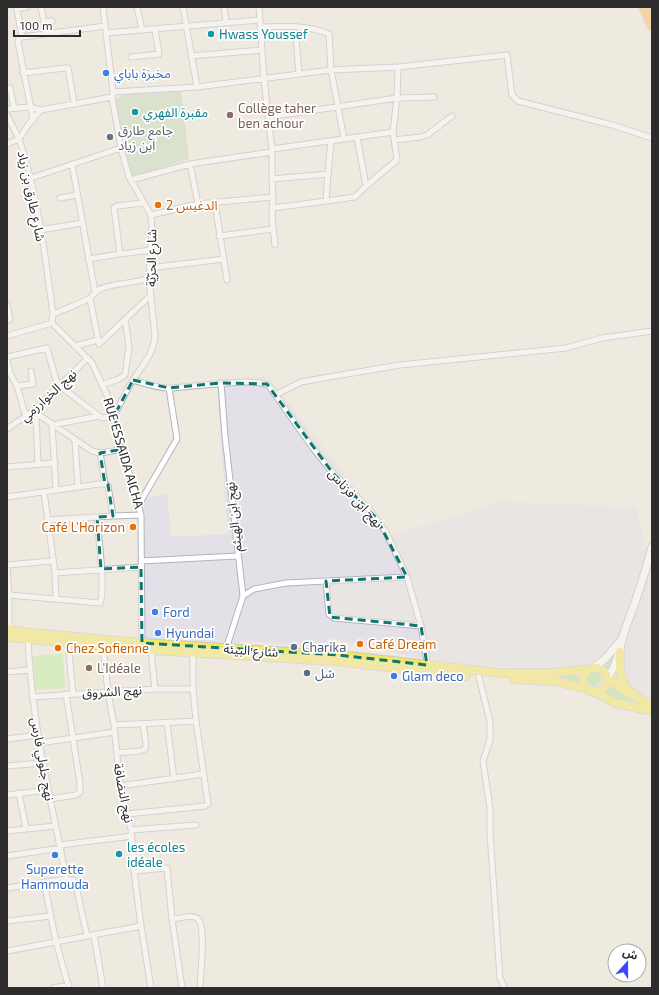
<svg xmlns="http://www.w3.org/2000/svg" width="659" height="995" viewBox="0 0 659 995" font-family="'Exo 2','Noto Sans Arabic',sans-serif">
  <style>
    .industrial { fill: #e3e0e7 }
    .education { fill: #f0eacf }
    .green { fill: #aae59c }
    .cemetery { fill: #c2d9b6 }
    .pitch { fill: #bced97 }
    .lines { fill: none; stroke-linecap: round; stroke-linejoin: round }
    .street-casing { stroke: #b3b3c0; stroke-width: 7 }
    .secondary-casing { stroke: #b3b3c0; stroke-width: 9 }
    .primary-casing { stroke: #c8c8c8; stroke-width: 10 }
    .highway-casing { stroke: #c8c8c8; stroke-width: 11 }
    .street { stroke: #fff; stroke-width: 5 }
    .secondary { stroke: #fff; stroke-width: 7 }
    .primary { stroke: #f4e760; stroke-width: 8 }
    .highway { stroke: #ffba5a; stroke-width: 9 }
    .marked { fill: none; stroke: #0f766e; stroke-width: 3; stroke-dasharray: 8 5; stroke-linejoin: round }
    .culture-dot { fill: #0f9aa8; stroke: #fff; stroke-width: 1.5 }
    .shop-dot { fill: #3f7fe0; stroke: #fff; stroke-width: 1.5 }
    .education-dot { fill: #8d6e63; stroke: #fff; stroke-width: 1.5 }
    .worship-dot { fill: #6b7280; stroke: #fff; stroke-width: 1.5 }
    .food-dot { fill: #e8710a; stroke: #fff; stroke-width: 1.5 }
    .service-dot { fill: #5c6f8a; stroke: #fff; stroke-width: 1.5 }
    .labels { text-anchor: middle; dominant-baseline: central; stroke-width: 3.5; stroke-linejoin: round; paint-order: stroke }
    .culture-label { font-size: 13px; fill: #0d838f; stroke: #fff; text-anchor: start }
    .shop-label { font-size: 13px; fill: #366cbe; stroke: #fff; text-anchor: start }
    .education-label { font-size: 13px; fill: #785e54; stroke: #fff; text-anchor: start }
    .worship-label { font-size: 13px; fill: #5b616d; stroke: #fff; text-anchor: start }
    .street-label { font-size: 13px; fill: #2d2d2d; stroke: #fff }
    .food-label { font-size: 13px; fill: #c56008; stroke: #fff; text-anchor: start }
    .service-label { font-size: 13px; fill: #4e5e75; stroke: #fff; text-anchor: start }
  </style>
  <rect width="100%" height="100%" fill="#efeae0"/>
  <path class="industrial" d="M269,377L392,535L500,502L636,507L647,554L652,570V702L632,691L598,663L561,669L486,666L435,661L327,638V648L242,641L239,643L142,641L140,499L167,494L171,537L228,534L216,379Z"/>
  <path class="education" d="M77,646L99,648L101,650L103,686L100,688L89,689H79L77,687L73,648Z"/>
  <path class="green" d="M619,645L609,671L601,664Z
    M587 679a7 7 0 1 1 14 0a7 7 0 1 1-14 0Z
    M578,674V684L553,677Z
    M610,685L641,706L602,694Z"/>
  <path class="cemetery" d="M181,90L189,159L133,177L130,171L115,100L123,94Z"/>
  <path class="pitch" d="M63,654L65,688L35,690L33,656Z"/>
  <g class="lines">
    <g class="street-casing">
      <path id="street" d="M27,7L17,9L22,37L105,26
        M41,7L44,22L52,21
        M137,7L142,30
        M183,7L197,87
        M224,7L226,23
        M261,27C282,26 309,25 329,34L331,70L344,139
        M106,33L260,20
        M22,37L19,38L18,42L33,119
        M296,38L299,74
        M191,56L262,50
        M131,57L159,54L155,29
        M23,73L65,68H68L74,103
        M10,88L14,108
        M113,92L197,87L331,70L398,67L507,55L512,95L518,101L612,125L652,138
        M7,109L30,107L41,110
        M7,115L19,139L7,144
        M268,117L397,98L434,97
        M357,137L366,186
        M394,140L421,137L427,135L452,116
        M272,149L393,132
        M72,164L95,292
        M190,164L198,204
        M31,178L121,148
        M272,179L328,174
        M131,180L190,164L272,152
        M273,197L272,218L275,245
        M60,198L77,195
        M326,201L355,197L366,186L397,160L393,132L397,98L398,67
        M215,203L227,280
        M273,208L326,201L328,174L331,141
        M151,215L198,204L273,197L272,179V149L264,79L259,7
        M40,230L82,223
        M219,236L273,229
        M120,254L151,250
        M88,259L120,254L114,208L117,206L143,203
        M149,268L224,259
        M90,299L99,344
        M7,305L10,319L7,321
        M53,314C45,255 38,195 19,139L28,125L41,110L112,97
        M52,323L92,363L107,395L141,515L142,644
        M7,336L52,323L53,314C65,309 77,305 88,299C93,297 95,292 100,289C113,283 133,284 149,278
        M99,344L151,295
        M75,346L98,340
        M7,357L47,348L56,380L60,386L99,416
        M7,360L10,373L17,386L26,417
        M133,380C144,383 157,388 169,388C187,388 257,376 269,386L313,448L332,472L369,509L386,532L407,577L421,626L428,667
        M221,383L225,436L243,596L226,649
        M103,384L117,380L125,375L129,347L125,319
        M17,386L33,384L31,371
        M275,395L301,382L329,377L400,365L566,348L602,338L652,331
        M33,411L92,451L100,453L124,449
        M36,413L38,464
        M7,429L33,411L88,358
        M75,441L78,486
        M100,453L105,484
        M7,467L55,463
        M56,490L52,425L99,416L103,418L114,416C120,404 126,391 133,380C144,362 152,358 155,336L149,278L152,229L151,215L129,177L121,148L112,97L113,92L103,7
        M44,492L55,573L56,598
        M7,497L99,484H105L108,486L113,516L47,520
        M138,506L177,439L169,388
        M113,516L141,515
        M141,561L237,556
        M7,565L9,595V630
        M7,565L52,561
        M55,573L141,567
        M326,581L329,614L334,618L421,626
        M9,595L100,603C106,590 98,534 97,517
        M243,596L254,589L286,583L407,577
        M28,639C30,689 38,739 48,789C54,819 61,849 66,879
        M68,642L73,694
        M103,646L108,692L114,725L120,786L131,830L134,871L141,926L151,988
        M151,650L155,689
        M7,672L29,670
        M479,677L490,722V740L483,761L490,808V833L500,978L505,988
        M32,697L155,689H193
        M167,723L174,779
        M114,725L196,721
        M7,739L38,735
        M39,743L115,732
        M117,753L140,751L145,749L146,744L143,724
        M7,766L43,763
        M120,786L203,774
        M19,793L26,829
        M7,795L48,790
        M50,799L76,795L80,792V783L66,694
        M127,814L205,806L208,804L196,721L193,689V653
        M131,830L196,825
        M7,831L55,826
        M60,845L132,836
        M7,856L61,848
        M134,871L167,868L172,919L182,988
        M44,882L56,942L69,988
        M7,888L66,879L73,880L76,886L87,936
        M172,919C178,919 191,914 197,918C207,924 200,976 200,988
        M7,921L51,916
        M94,935L103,988
        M7,951L141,926
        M53,988L69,985"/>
    </g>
    <g class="secondary-casing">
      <path id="secondary" d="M592,669L605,659L622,639
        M607,679C620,660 619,647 626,627C636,601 645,574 652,547"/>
    </g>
    <g class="primary-casing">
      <path id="primary" d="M7,629L21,632L142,643L338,655L500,673H553L591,669
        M7,637L151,650L336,661L466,676
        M620,652C618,685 624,688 650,706
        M583 680a12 12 0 1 1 24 0a12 12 0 1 1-24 0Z
        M514,679L554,681L588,689
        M607,679L611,681L627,693
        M593,691L616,703L652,711"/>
    </g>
    <g class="highway-casing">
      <path id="highway" d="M644,7L652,26"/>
    </g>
    <use href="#street" class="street"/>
    <use href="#secondary" class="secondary"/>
    <use href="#primary" class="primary"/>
    <use href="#highway" class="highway"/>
  </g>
  <path d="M0 0H659V995H0ZM133,380L169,388L221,383L267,384L332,472L377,519L407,577L326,581L330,617L421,626L427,665L338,655L142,643L141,567L101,569L97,517L113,516L108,485L105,484L100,453L124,449L114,416Z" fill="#efeae0" fill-opacity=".55" fill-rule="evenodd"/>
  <path class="marked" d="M133,380L169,388L221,383L267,384L332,472L377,519L407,577L326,581L330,617L421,626L427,665L338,655L142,643L141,567L101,569L97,517L113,516L108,485L105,484L100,453L124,449L114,416Z"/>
  <g class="culture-dot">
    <circle cx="211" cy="34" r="4"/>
    <circle cx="135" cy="112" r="4"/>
    <circle cx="119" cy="854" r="4"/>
  </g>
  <g class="shop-dot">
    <circle cx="106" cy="73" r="4"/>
    <circle cx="155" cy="612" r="4"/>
    <circle cx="158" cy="633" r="4"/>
    <circle cx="394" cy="676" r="4"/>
    <circle cx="55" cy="855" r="4"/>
  </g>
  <g class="education-dot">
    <circle cx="230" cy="115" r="4"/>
    <circle cx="89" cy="668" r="4"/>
  </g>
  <circle class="worship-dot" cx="110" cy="137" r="4"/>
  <g class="food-dot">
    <circle cx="158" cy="205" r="4"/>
    <circle cx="133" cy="527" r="4"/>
    <circle cx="360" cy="644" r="4"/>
    <circle cx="58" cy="648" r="4"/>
  </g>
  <g class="service-dot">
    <circle cx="294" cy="647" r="4"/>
    <circle cx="307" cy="673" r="4"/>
  </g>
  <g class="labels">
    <g class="culture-label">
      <text x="219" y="34">Hwass Youssef</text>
      <text x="143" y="112">مقبرة الفهري</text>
      <text x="127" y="847">les écoles<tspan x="127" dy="15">idéale</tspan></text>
    </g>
    <g class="shop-label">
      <text x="114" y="73">مخبزة باباي</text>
      <text x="163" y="612">Ford</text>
      <text x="166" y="633">Hyundai</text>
      <text x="402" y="676">Glam deco</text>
      <text x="55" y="869" text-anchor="middle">Superette<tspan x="55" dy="15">Hammouda</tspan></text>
    </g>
    <g class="education-label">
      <text x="238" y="108">Collège taher<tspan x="238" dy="15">ben achour</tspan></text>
      <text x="97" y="668">L'Idéale</text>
    </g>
    <g class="worship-label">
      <text x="118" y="130">جامع طارق<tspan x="118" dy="15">ابن زياد</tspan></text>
    </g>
    <g class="street-label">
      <text transform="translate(32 196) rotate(78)">شارع طارق بن زياد</text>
      <text transform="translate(151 258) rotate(-89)">شارع الحرّيّة</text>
      <text transform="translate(48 395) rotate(-42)">نهج الخوارزمي</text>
      <text transform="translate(124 453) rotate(74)">RUE ESSAIDA AICHA</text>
      <text transform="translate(356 498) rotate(48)">نهج ابن فرناس</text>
      <text transform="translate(233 517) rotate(-96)">نهج ابن الهيثم</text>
      <text transform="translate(251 650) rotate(4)">شارع البيئة</text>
      <text transform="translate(112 691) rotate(-3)">نهج الشروق</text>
      <text transform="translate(43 759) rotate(80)">نهج جلولي فارس</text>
      <text transform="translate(124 793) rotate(79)">نهج النضافة</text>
    </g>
    <g class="food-label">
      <text x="166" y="205">الدغيس 2</text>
      <text x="125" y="527" text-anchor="end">Café L'Horizon</text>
      <text x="368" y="644">Café Dream</text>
      <text x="66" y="648">Chez Sofienne</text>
    </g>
    <g class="service-label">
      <text x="302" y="647">Charika</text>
      <text x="315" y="673">شل</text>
    </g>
  </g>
  <rect width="659" height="995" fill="none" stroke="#2d2d2d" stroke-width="16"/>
  <g transform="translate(627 963) rotate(21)"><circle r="19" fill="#ffffff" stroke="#ababab"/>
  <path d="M0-3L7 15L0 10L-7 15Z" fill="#3e46fd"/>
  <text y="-6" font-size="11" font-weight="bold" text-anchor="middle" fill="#2d2d2d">ش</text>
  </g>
  <path d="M14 30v6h66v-6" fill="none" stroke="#2d2d2d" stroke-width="2"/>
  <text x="20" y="30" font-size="12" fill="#2d2d2d" stroke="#ffffff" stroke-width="3" paint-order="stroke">100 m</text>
</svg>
